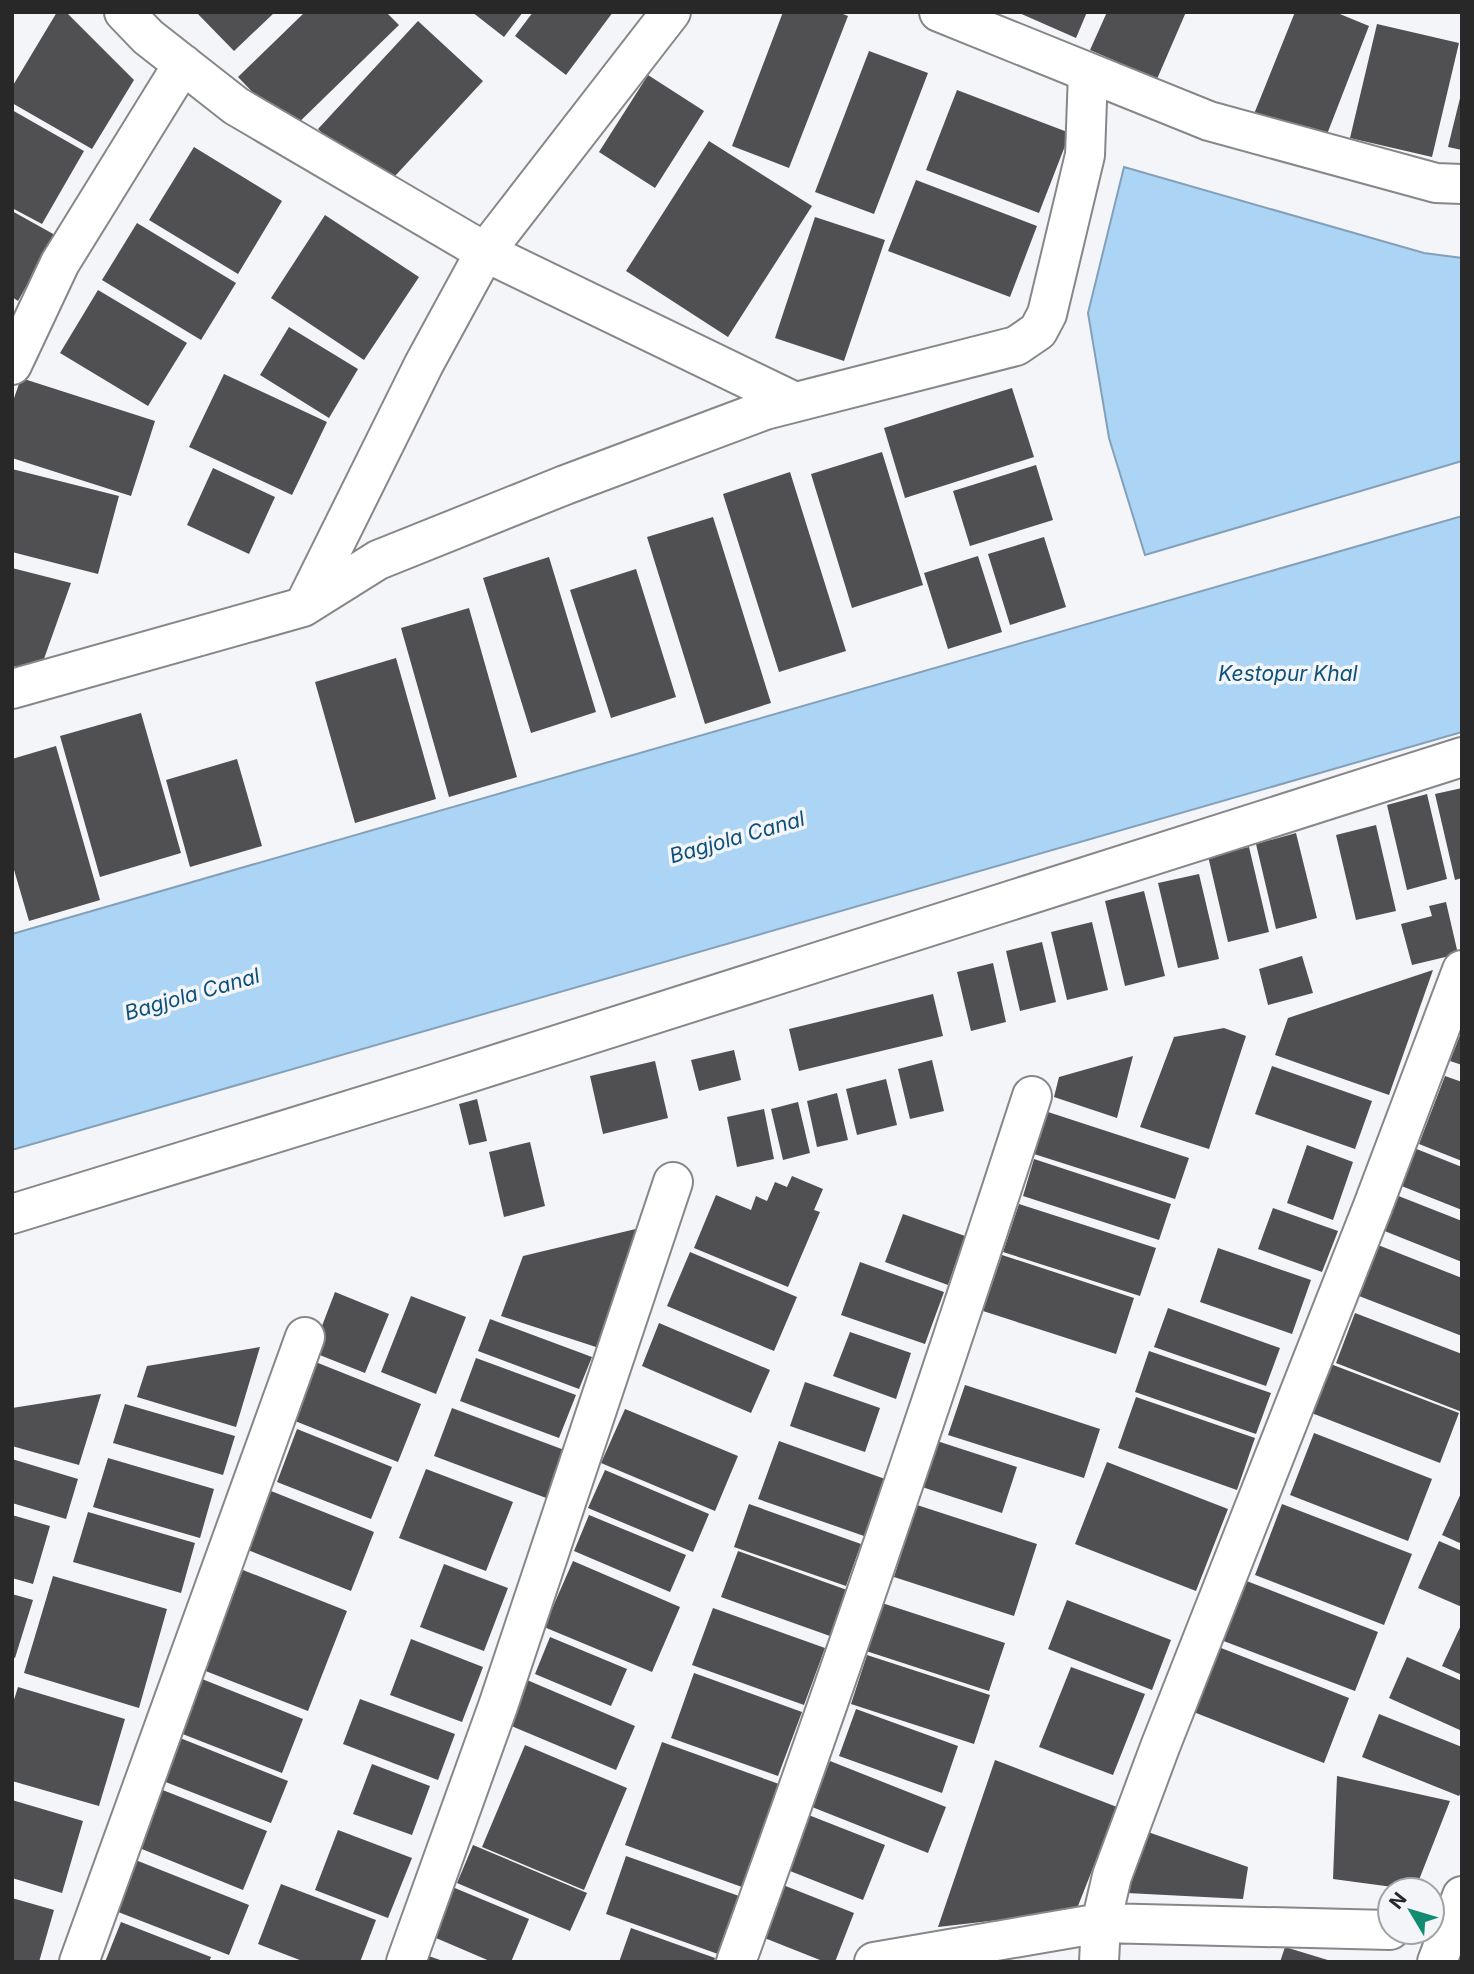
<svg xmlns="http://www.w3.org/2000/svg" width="1474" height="1974" viewBox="0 0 1474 1974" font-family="Inter,sans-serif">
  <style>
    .water { fill: #abd4f5; stroke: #84a0b8; stroke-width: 2 }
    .building { fill: #505053 }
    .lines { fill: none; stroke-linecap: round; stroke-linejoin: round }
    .minor-casing { stroke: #87878a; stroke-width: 42 }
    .minor { stroke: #fff; stroke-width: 38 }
    .labels { text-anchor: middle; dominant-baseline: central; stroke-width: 7; stroke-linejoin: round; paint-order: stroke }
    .water-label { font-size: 21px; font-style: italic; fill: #0c517a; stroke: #f4f5f8 }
  </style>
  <rect width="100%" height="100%" fill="#f4f5f8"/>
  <path class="water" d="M1124,167L1424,253L1462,258V461L1145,555L1109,438L1088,313Z
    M1462,516V732L12,1150V934Z"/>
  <path class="building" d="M57,12H66L134,80L92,149L12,103V87Z
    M196,12H275L234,51Z
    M305,12H386L399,25L290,131L238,77Z
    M472,12H523L504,37Z
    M533,12H613L566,75L515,36Z
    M783,12H838L848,16L789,168L732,146Z
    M1017,12H1087L1076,38Z
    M1107,12H1186L1157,79L1090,50Z
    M1295,12H1335L1369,26L1324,142L1254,114Z
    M418,21L483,81L383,189L318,129Z
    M1377,24L1459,43L1432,157L1350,138Z
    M869,51L928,73L874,214L815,192Z
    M648,75L704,111L655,188L599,152Z
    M957,90L1070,133L1039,213L926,170Z
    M1461,94H1462V150L1448,147Z
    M12,110L84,151L42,224L12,208Z
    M709,141L812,206L728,337L626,271Z
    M194,147L282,201L238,274L149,220Z
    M916,180L1037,226L1010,297L888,251Z
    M12,211L55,235L18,301L12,297Z
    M325,215L419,277L364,360L271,298Z
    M815,217L885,240L844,361L775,338Z
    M137,223L236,283L201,340L102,280Z
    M98,290L187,343L148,406L60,353Z
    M289,327L358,369L329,418L260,375Z
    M224,374L327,422L292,495L189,447Z
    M21,378L155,421L131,496L12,458V404Z
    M1012,388L1034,457L905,498L884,428Z
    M882,452L923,585L852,608L811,474Z
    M1036,465L1053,520L970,546L953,491Z
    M213,468L275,497L249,554L187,525Z
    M12,469L119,496L98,574L12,552Z
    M790,472L846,651L779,672L723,494Z
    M713,517L771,703L705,724L647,537Z
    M1044,537L1066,607L1010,625L988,554Z
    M978,556L1002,632L948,649L924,573Z
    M549,557L596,712L531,733L483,578Z
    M12,568L71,583L40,670L12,666Z
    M636,569L676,697L611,718L570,590Z
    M469,608L517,777L449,797L401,628Z
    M396,658L436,799L355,823L315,682Z
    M141,713L181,853L100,877L60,736Z
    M56,746L100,900L29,921L12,863V759Z
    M237,759L262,846L190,867L166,780Z
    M1462,788V878L1455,880L1435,794Z
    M1427,794L1447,879L1407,890L1387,805Z
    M1376,825L1396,911L1356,920L1336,835Z
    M1296,833L1317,918L1276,929L1256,844Z
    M1249,847L1269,932L1228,942L1208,856Z
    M1199,874L1219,959L1178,968L1158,883Z
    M1144,891L1165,976L1125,986L1105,901Z
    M1446,902L1458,954L1412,965L1401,924L1432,916L1429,906Z
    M1092,922L1108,990L1067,1000L1051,932Z
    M1042,942L1056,1002L1020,1011L1006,951Z
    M1302,956L1313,993L1268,1005L1259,969Z
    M993,963L1006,1022L971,1031L957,972Z
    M1433,970L1389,1095L1275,1055L1288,1018Z
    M933,994L943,1036L799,1071L789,1029Z
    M1224,1028L1246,1036L1209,1149L1140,1127L1174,1037Z
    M1462,1030V1065L1450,1061Z
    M734,1050L741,1080L699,1091L691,1060Z
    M1133,1056L1117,1118L1054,1097L1059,1077Z
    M932,1060L944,1111L910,1119L898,1069Z
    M655,1061L668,1118L603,1134L590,1076Z
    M1272,1066L1372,1101L1355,1149L1255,1114Z
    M1445,1076L1462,1082V1161L1419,1144Z
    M886,1079L897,1125L857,1135L846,1089Z
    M837,1093L848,1140L817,1147L807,1101Z
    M477,1099L487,1141L469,1145L459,1104Z
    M798,1102L810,1153L783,1160L771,1109Z
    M764,1109L774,1159L737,1167L727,1117Z
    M1048,1112L1189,1158L1175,1199L1034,1154Z
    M530,1142L545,1206L504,1217L489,1152Z
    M1307,1145L1353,1162L1333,1220L1287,1203Z
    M1414,1148L1462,1167V1210L1399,1185Z
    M1034,1159L1171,1204L1159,1240L1023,1196Z
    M792,1176L823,1189L814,1210L820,1212L788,1287L694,1248L716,1195L751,1210L756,1196L767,1201L775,1182L787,1187Z
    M1396,1195L1462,1221V1262L1382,1230Z
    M1019,1204L1156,1248L1140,1296L1003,1252Z
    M1273,1208L1338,1231L1322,1272L1258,1249Z
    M903,1214L965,1236L948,1285L885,1262Z
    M644,1227L596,1347L501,1316L523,1256Z
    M1378,1245L1462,1278V1336L1359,1296Z
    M1218,1248L1311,1280L1292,1334L1200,1302Z
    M690,1252L797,1297L774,1351L667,1306Z
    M1002,1255L1134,1298L1116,1354L983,1311Z
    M860,1262L944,1292L925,1344L841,1315Z
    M335,1292L389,1314L365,1373L312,1352Z
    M411,1296L466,1317L436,1394L381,1372Z
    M1168,1308L1280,1348L1266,1386L1154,1347Z
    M1355,1313L1462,1354V1412L1336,1363Z
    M490,1319L592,1357L579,1389L478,1351Z
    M659,1323L770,1370L751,1413L642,1366Z
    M850,1332L911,1353L896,1399L833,1376Z
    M260,1347L236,1427L137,1397L147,1366Z
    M1149,1351L1271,1393L1256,1434L1135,1392Z
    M476,1358L576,1395L559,1438L460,1401Z
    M313,1361L421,1404L398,1462L290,1419Z
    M1328,1363L1459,1413L1440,1463L1309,1412Z
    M805,1382L880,1408L865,1452L790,1426Z
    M965,1385L1100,1429L1084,1478L948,1435Z
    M101,1394L79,1465L12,1446V1408Z
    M1136,1397L1255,1438L1237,1490L1118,1448Z
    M125,1404L235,1436L223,1475L113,1443Z
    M452,1408L567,1451L549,1499L434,1456Z
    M625,1409L738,1456L715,1511L601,1463Z
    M297,1429L392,1467L371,1519L277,1482Z
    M1314,1433L1432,1479L1408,1541L1290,1495Z
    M779,1441L885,1479L864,1536L758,1499Z
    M937,1441L1017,1467L1002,1513L922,1487Z
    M108,1458L214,1489L200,1538L93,1507Z
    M12,1459L78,1479L66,1519L12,1503Z
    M1107,1462L1228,1509L1196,1591L1075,1544Z
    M426,1469L513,1502L486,1571L399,1538Z
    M605,1470L709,1514L693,1552L588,1508Z
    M266,1489L374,1532L351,1591L243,1548Z
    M1462,1491V1544L1442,1535Z
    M749,1504L861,1544L846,1586L734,1547Z
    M1282,1504L1412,1554L1384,1625L1255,1575Z
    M917,1505L1037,1544L1014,1616L894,1577Z
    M88,1512L195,1543L181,1593L73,1562Z
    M12,1515L50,1526L33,1584L12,1578Z
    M589,1515L686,1555L670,1592L574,1551Z
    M1439,1541L1462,1551V1607L1418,1588Z
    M738,1551L847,1590L830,1636L721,1597Z
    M573,1561L680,1607L652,1672L544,1627Z
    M444,1564L508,1588L484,1651L420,1627Z
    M243,1570L347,1611L308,1711L203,1670Z
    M53,1576L167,1609L139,1708L24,1673Z
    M1244,1580L1378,1632L1355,1691L1221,1640Z
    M12,1594L33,1600L15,1658L12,1657Z
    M1067,1600L1171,1640L1152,1690L1048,1649Z
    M882,1603L1005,1643L989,1691L866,1651Z
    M713,1608L825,1648L804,1705L692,1665Z
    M1462,1623V1675L1442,1666Z
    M550,1637L627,1669L611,1706L535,1674Z
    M411,1639L483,1667L462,1722L390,1695Z
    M1216,1646L1349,1698L1324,1763L1191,1711Z
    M867,1655L990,1695L974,1744L851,1704Z
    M1407,1657L1462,1681V1731L1389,1698Z
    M1071,1667L1145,1694L1113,1775L1039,1747Z
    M694,1673L802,1712L778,1776L671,1738Z
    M202,1679L303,1719L282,1773L180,1733Z
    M527,1680L635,1726L616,1770L509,1725Z
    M18,1687L125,1719L99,1806L12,1781V1706Z
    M360,1699L455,1734L438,1780L343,1744Z
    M856,1709L958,1746L942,1793L839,1756Z
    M1379,1714L1462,1747V1790L1459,1796L1362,1757Z
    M180,1738L288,1781L271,1823L163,1781Z
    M662,1742L779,1784L742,1887L625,1845Z
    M525,1745L627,1788L584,1890L482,1847Z
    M995,1760L1117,1807L1076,1911L938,1927Z
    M830,1761L946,1807L928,1853L812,1807Z
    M372,1764L430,1786L412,1835L353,1814Z
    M1337,1776L1450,1801L1415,1890L1333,1879Z
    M155,1787L267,1831L243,1890L132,1845Z
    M12,1800L83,1821L62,1893L12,1878Z
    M806,1814L885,1845L863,1900L785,1869Z
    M338,1830L412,1858L388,1918L315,1890Z
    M1148,1832L1248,1867L1243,1899L1127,1893Z
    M473,1845L587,1893L570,1931L457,1883Z
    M626,1856L739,1896L718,1954L606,1914Z
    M133,1859L249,1905L229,1955L113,1910Z
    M281,1884L376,1920L360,1962H305L258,1944Z
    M783,1885L854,1913L835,1962H825L762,1937Z
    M450,1886L529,1919L511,1962H492L429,1935Z
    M12,1898L54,1910L39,1962H12Z
    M121,1922L211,1957L209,1962H105Z
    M631,1928L715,1958L714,1962H619Z
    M1285,1947L1331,1961V1962H1280Z
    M423,1954L443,1961V1962H421Z"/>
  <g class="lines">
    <g class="minor-casing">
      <path id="minor" d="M124,12L148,37L236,106L485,252L795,402
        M939,12L1209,121L1436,183L1462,184
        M12,365L60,263L183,64
        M304,606L424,364L485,252L671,12
        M12,689L303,607L378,560L565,485L765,410L1016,346L1038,331L1047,314L1085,155L1088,73
        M12,1214L428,1086L1462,757
        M79,1962L305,1337
        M406,1962L498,1706L673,1182
        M736,1962C840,1675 938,1386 1032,1096
        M874,1962L1101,1923L1390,1930
        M1099,1962L1101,1923L1112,1876L1160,1747L1373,1206L1462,970
        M1437,1962L1462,1896"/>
    </g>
    <use href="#minor" class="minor"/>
  </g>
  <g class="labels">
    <g class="water-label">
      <text x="1288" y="673">Kestopur Khal</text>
      <text transform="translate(737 837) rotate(-16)">Bagjola Canal</text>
      <text transform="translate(192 994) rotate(-16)">Bagjola Canal</text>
    </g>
  </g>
  <rect width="1474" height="1974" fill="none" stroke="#282829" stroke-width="28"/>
  <g transform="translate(1411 1911) rotate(308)"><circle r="33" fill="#f4f5f8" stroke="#a2a3a5" stroke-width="2"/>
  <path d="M0-5L12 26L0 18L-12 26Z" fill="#118c70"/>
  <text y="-10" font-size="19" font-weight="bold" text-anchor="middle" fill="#282829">N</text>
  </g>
</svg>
